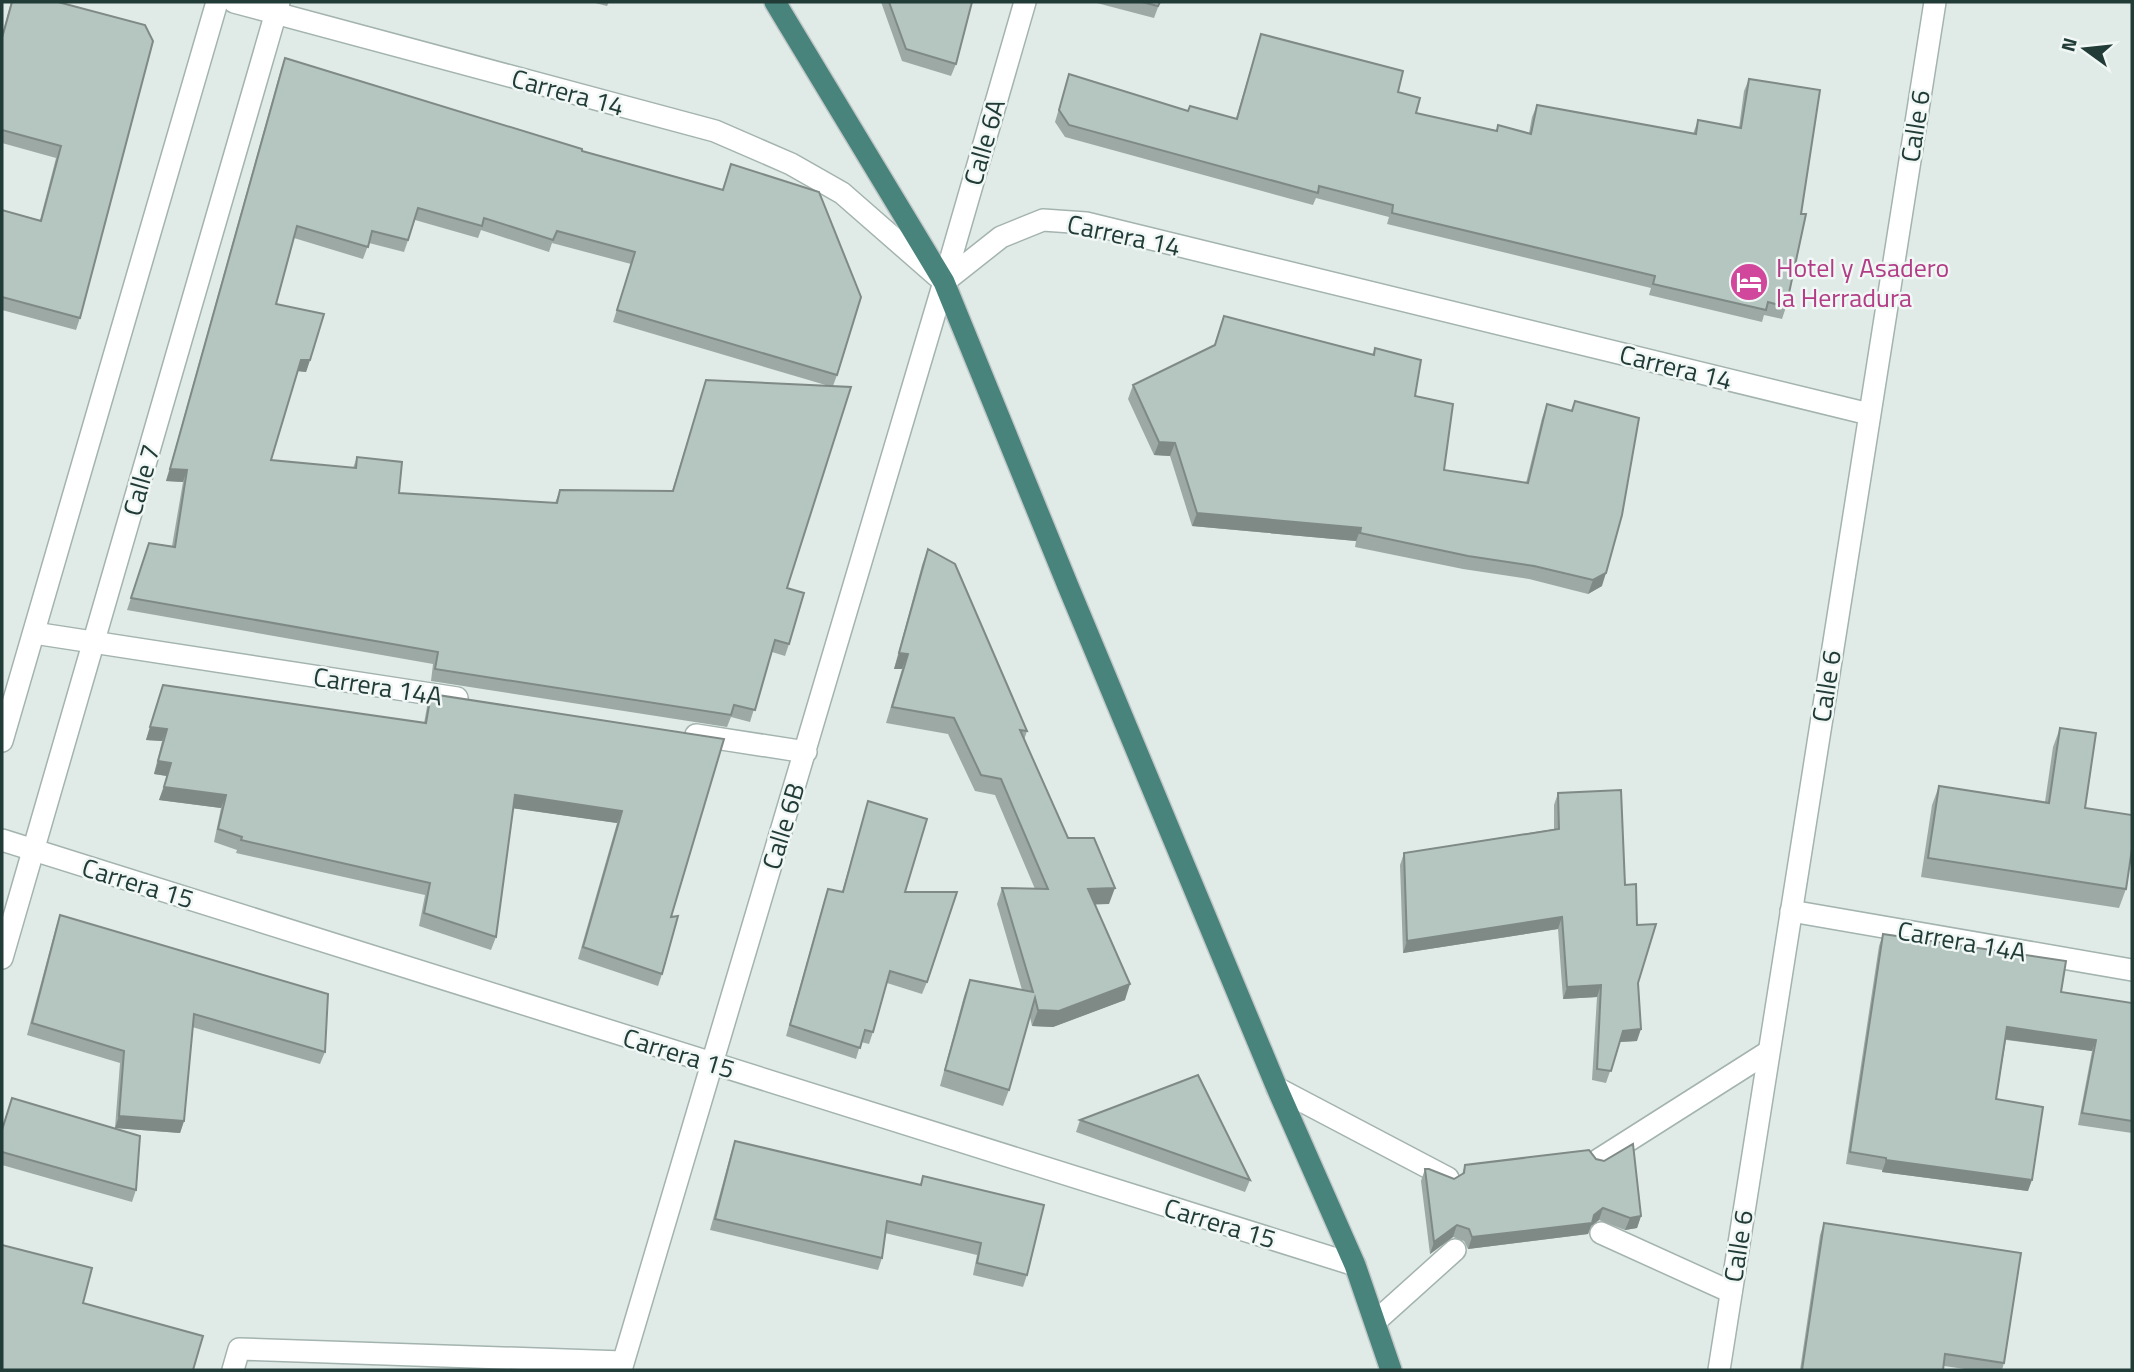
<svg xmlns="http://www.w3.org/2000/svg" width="2134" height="1372" viewBox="0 0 2134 1372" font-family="'Titillium Web',sans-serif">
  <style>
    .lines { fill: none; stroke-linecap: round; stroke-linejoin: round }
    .service-casing { stroke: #a3b3af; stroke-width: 24 }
    .minor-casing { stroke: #a3b3af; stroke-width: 24 }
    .tertiary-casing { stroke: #a3b3af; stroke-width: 24 }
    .trunk-casing { stroke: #c1c8c7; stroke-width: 24 }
    .service { stroke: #fff; stroke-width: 21 }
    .minor { stroke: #fff; stroke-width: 21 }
    .tertiary { stroke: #fff; stroke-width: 21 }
    .trunk { stroke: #48847c; stroke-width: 21 }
    .wall { fill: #9ca9a5; fill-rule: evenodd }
    .shaded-wall { fill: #7f8a86 }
    .building { fill: #b5c5c0; stroke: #7f8a86; stroke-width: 2 }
    .labels { text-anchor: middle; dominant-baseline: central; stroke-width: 5; stroke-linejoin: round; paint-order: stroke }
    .street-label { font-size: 26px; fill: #213b37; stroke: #f0f7f5 }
    .hotel-label { font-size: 26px; fill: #b23c85; stroke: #f0f7f5; text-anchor: start }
  </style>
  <rect width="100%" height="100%" fill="#e0ebe7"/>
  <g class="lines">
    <g class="service-casing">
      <path id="service" d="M1277,1088L1448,1178
        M1598,1160L1768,1052
        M1601,1233L1731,1292
        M1376,1321L1455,1250"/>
    </g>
    <g class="minor-casing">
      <path id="minor" d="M234,2L715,131L791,164L842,193L937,276
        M944,282L1001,237L1043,220L1086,223L1869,414
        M34,633L457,698
        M696,735L806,752
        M2,840L1355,1265
        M1791,911L2132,970
        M233,1370L239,1349L623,1362
        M621,1370L944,282L1025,2"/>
    </g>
    <g class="tertiary-casing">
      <path id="tertiary" d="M2,741L217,2
        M2,958L279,2
        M1719,1370L1935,2"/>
    </g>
    <g class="trunk-casing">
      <path id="trunk" d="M775,2L944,282L1068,586L1277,1088L1355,1265L1391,1370"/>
    </g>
    <use href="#service" class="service"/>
    <use href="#minor" class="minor"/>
    <use href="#tertiary" class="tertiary"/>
    <use href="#trunk" class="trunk"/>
  </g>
  <path class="wall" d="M11,2H58L80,318L76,330L2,310V210L40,220L56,158L2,143V35Z
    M591,2H609L607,6Z
    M881,2H972L956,64L951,76L902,61Z
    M1093,2H1160L1154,18Z
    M1261,34L1398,92L1416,113L1496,131L1498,125L1529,133L1532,117L1537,105L1693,134L1698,120L1739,128L1744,91L1749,79L1786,307L1782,319L1764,315L1762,322L1649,295L1651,288L1387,224L1389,217L1316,198L1313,205L1065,137L1055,122L1069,74L1188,111L1236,118Z
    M285,58L582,151L722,190L731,164L837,375L833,386L787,588L789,644L785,656L772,652L750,722L731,717L727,727L431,681L433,664L127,610L149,543L172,546L183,482L166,481L281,69ZM415,220L478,238L481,230L549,252L552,243L631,264L613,322L829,386L706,380L672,491L560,490L555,503L399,493L357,457L353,468L271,460L298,371L306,372L310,360L276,304L294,238L363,259L369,243L404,252Z
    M1224,316L1372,355L1375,348L1415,396L1444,470L1526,483L1542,418L1547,404L1571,411L1575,401L1602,586L1588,594L1529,579L1463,569L1355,547L1356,541L1192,526L1170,456L1154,455L1128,399L1133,385L1214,345Z
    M928,549L1027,731L1024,740L1068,838L1109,904H1095L1125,1000L1053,1027L1032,1026L1030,1017L1009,1090L1003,1106L940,1086L964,996L970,980L1022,990L997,904L1002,888L1035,889L995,795L975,791L948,734L886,723L902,669H894L922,565Z
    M163,685L424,723L427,707L431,694L724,739L671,917L662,974L658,986L578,959L617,823L513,808L496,937L491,950L419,926L425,895L236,853L237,850L214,842L221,808L159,800L167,776L154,774L162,741L146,740Z
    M2060,728L2085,808L2126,889L2119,908L1921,877L1932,805L1939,786L2045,802L2053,747Z
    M1558,793L1625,885L1638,983L1637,1041L1620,1042L1606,1083L1592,1080L1597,997L1563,999L1558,929L1403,953L1400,865L1404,853L1554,829V805Z
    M868,801L905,892L927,982L922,994L887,983L873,1032L869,1044L861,1042L856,1059L786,1036L824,901L828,889L842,892Z
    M60,915L325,1052L320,1064L192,1027L184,1121L180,1133L115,1128L120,1063L27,1035L56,927Z
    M1883,934L2061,992L2132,1003V1133L2078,1125L2092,1051L2006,1040L1996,1099L2028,1191L1882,1172V1170L1846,1164L1879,946Z
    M12,1098L136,1190L132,1202L2,1165V1128Z
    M1080,1120L1250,1180L1245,1192L1076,1132Z
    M735,1141L920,1185L923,1176L1027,1275L1023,1287L973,1275L977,1255L885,1233L882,1258L878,1270L710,1230L731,1153Z
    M1596,1159L1641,1216L1637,1228L1625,1230L1599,1220L1591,1226L1588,1234L1468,1249L1464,1241L1453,1237L1430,1254L1421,1181L1425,1169L1454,1179L1462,1174L1465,1165Z
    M1824,1223L2004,1363L2002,1370H1972L1944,1366L1943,1370H1800L1820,1235Z"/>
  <path class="shaded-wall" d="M301,360H310L306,372L297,371Z
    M1159,442L1175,443L1170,456L1154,455Z
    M170,469L187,470L183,482L166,481Z
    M1197,513L1361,528L1356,541L1192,526Z
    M1606,573L1602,586L1588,594L1593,580Z
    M899,653L908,654L902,669H894Z
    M150,727L167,729L162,741L146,740Z
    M158,761L171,763L167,776L154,774Z
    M164,787L226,795L221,808L159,800Z
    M515,795L622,811L617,823L511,808Z
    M1115,888L1109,904L1082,905L1088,889Z
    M1562,917L1558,929L1403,953L1407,941Z
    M1130,984L1125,1000L1053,1027L1032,1026L1038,1010Z
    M1601,985L1597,997L1563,999L1567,987Z
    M2007,1027L2096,1040L2092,1051L2003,1039Z
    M1641,1029L1637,1041L1619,1042L1623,1031Z
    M119,1116L184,1121L180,1133L115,1128Z
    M1886,1160L2032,1180L2028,1191L1882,1172Z
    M1603,1208L1599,1220L1591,1226L1588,1234L1468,1249L1472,1237Z
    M1641,1216L1637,1228L1625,1230L1630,1218Z
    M1457,1225L1453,1237L1430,1254L1434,1242Z"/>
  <path class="building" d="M12,2H58L145,25L153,41L80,318L2,297V210L41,221L61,146L2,130V38Z
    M889,2H972L956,64L906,49Z
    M1142,2H1160L1158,6Z
    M1261,34L1403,71L1398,92L1420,98L1416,113L1497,131L1498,125L1531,134L1537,105L1696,134L1698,120L1741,128L1749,79L1820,90L1801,214H1806L1786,307L1768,302L1766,310L1653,284L1655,276L1392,213L1393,205L1319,186L1318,193L1069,125L1059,110L1069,74L1188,111L1190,106L1237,119Z
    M285,58L582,149V151L723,190L731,164L819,192L861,297L837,375L617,310L635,252L557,231L553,240L484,218L482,226L418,208L408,240L372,231L368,247L297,226L276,304L324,314L310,360H301L271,460L356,468L357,457L402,462L399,493L557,503L560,490L673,491L706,380L851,387L787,588L804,593L789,644L775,640L755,710L734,705L731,715L435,669L438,652L131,598L149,543L175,547L187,470L170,469Z
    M1224,316L1374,355L1375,348L1421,360L1415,396L1453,404L1444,470L1528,483L1547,404L1572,411L1575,401L1639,418L1622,515L1606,573L1593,580L1534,566L1468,556L1360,533L1361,528L1197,513L1175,443L1159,442L1133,385L1215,345Z
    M928,549L955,564L1027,731L1020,730L1068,838H1094L1115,888L1088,889L1130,984L1059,1011L1038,1010L1035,998L1009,1090L945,1070L970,980L1033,992L1002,888L1048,889L1001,779L981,775L954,718L892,707L908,654L899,653Z
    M163,685L426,723L431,694L724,739L671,917L678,916L662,974L583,947L622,811L515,795L496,937L424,913L430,883L241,840L242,837L218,829L226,795L164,787L171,763L158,761L167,729L150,727Z
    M2060,728L2096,733L2085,808L2132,815V849L2126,889L1928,858L1939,786L2049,803Z
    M1621,790L1625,885L1636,884L1637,925L1656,924L1638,983L1641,1029L1623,1031L1611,1071L1597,1069L1601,985L1567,987L1562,917L1407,941L1404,853L1559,829L1558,793Z
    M868,801L927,819L905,892H957L927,982L890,971L873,1032L865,1030L860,1048L790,1025L828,889L843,892Z
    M60,915L328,994L325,1052L194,1014L184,1121L119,1116L124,1051L32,1023Z
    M1883,934L2066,961L2061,992L2132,1003V1121L2082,1113L2096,1040L2007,1027L1996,1099L2043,1107L2032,1180L1886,1160V1158L1850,1152Z
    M1198,1075L1250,1180L1080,1120L1180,1082Z
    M12,1098L140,1136L136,1190L2,1152V1130Z
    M735,1141L921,1185L923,1176L1044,1205L1027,1275L977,1263L981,1243L887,1221L882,1258L715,1219Z
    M1633,1144L1641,1216L1630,1218L1603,1208L1594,1215L1592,1223L1472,1237L1469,1229L1457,1225L1434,1242L1425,1169H1429L1454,1179L1464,1173L1465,1165L1589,1150L1596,1159L1604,1161Z
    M1824,1223L2021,1253L2004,1363L1945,1354L1943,1370H1802Z
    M2,1245L92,1268L83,1303L203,1336L193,1370H2Z"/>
  <defs>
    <g id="hotel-disc" transform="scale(2.0125)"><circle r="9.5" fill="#d1479c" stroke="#f0f7f5"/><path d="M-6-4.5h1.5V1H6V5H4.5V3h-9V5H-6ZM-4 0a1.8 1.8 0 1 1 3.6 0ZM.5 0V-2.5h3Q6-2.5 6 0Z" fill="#fff"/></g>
  </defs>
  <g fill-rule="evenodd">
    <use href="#hotel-disc" x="1749" y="282"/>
  </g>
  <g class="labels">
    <g class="street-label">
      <text transform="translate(568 92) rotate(15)">Carrera 14</text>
      <text transform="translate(1915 126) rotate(-81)">Calle 6</text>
      <text transform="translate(984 142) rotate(-74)">Calle 6A</text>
      <text transform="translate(1124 235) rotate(12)">Carrera 14</text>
      <text transform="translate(1676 367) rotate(14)">Carrera 14</text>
      <text transform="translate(141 480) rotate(-74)">Calle 7</text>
      <text transform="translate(378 686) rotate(9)">Carrera 14A</text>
      <text transform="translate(1826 686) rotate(-81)">Calle 6</text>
      <text transform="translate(783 826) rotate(-73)">Calle 6B</text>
      <text transform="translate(138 883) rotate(17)">Carrera 15</text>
      <text transform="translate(1962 941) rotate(10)">Carrera 14A</text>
      <text transform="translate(679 1053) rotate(17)">Carrera 15</text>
      <text transform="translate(1220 1223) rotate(17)">Carrera 15</text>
      <text transform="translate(1738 1246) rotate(-81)">Calle 6</text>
    </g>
    <g class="hotel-label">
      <text x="1776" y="267">Hotel y Asadero<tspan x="1776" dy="30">la Herradura</tspan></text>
    </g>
  </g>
  <rect width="2134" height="1372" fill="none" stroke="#213b37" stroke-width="7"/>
  <g transform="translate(2085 49) rotate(285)" stroke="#f0f7f5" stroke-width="5" paint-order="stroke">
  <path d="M0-5L12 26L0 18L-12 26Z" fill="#213b37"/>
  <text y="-10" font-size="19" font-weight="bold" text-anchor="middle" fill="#213b37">N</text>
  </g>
</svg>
